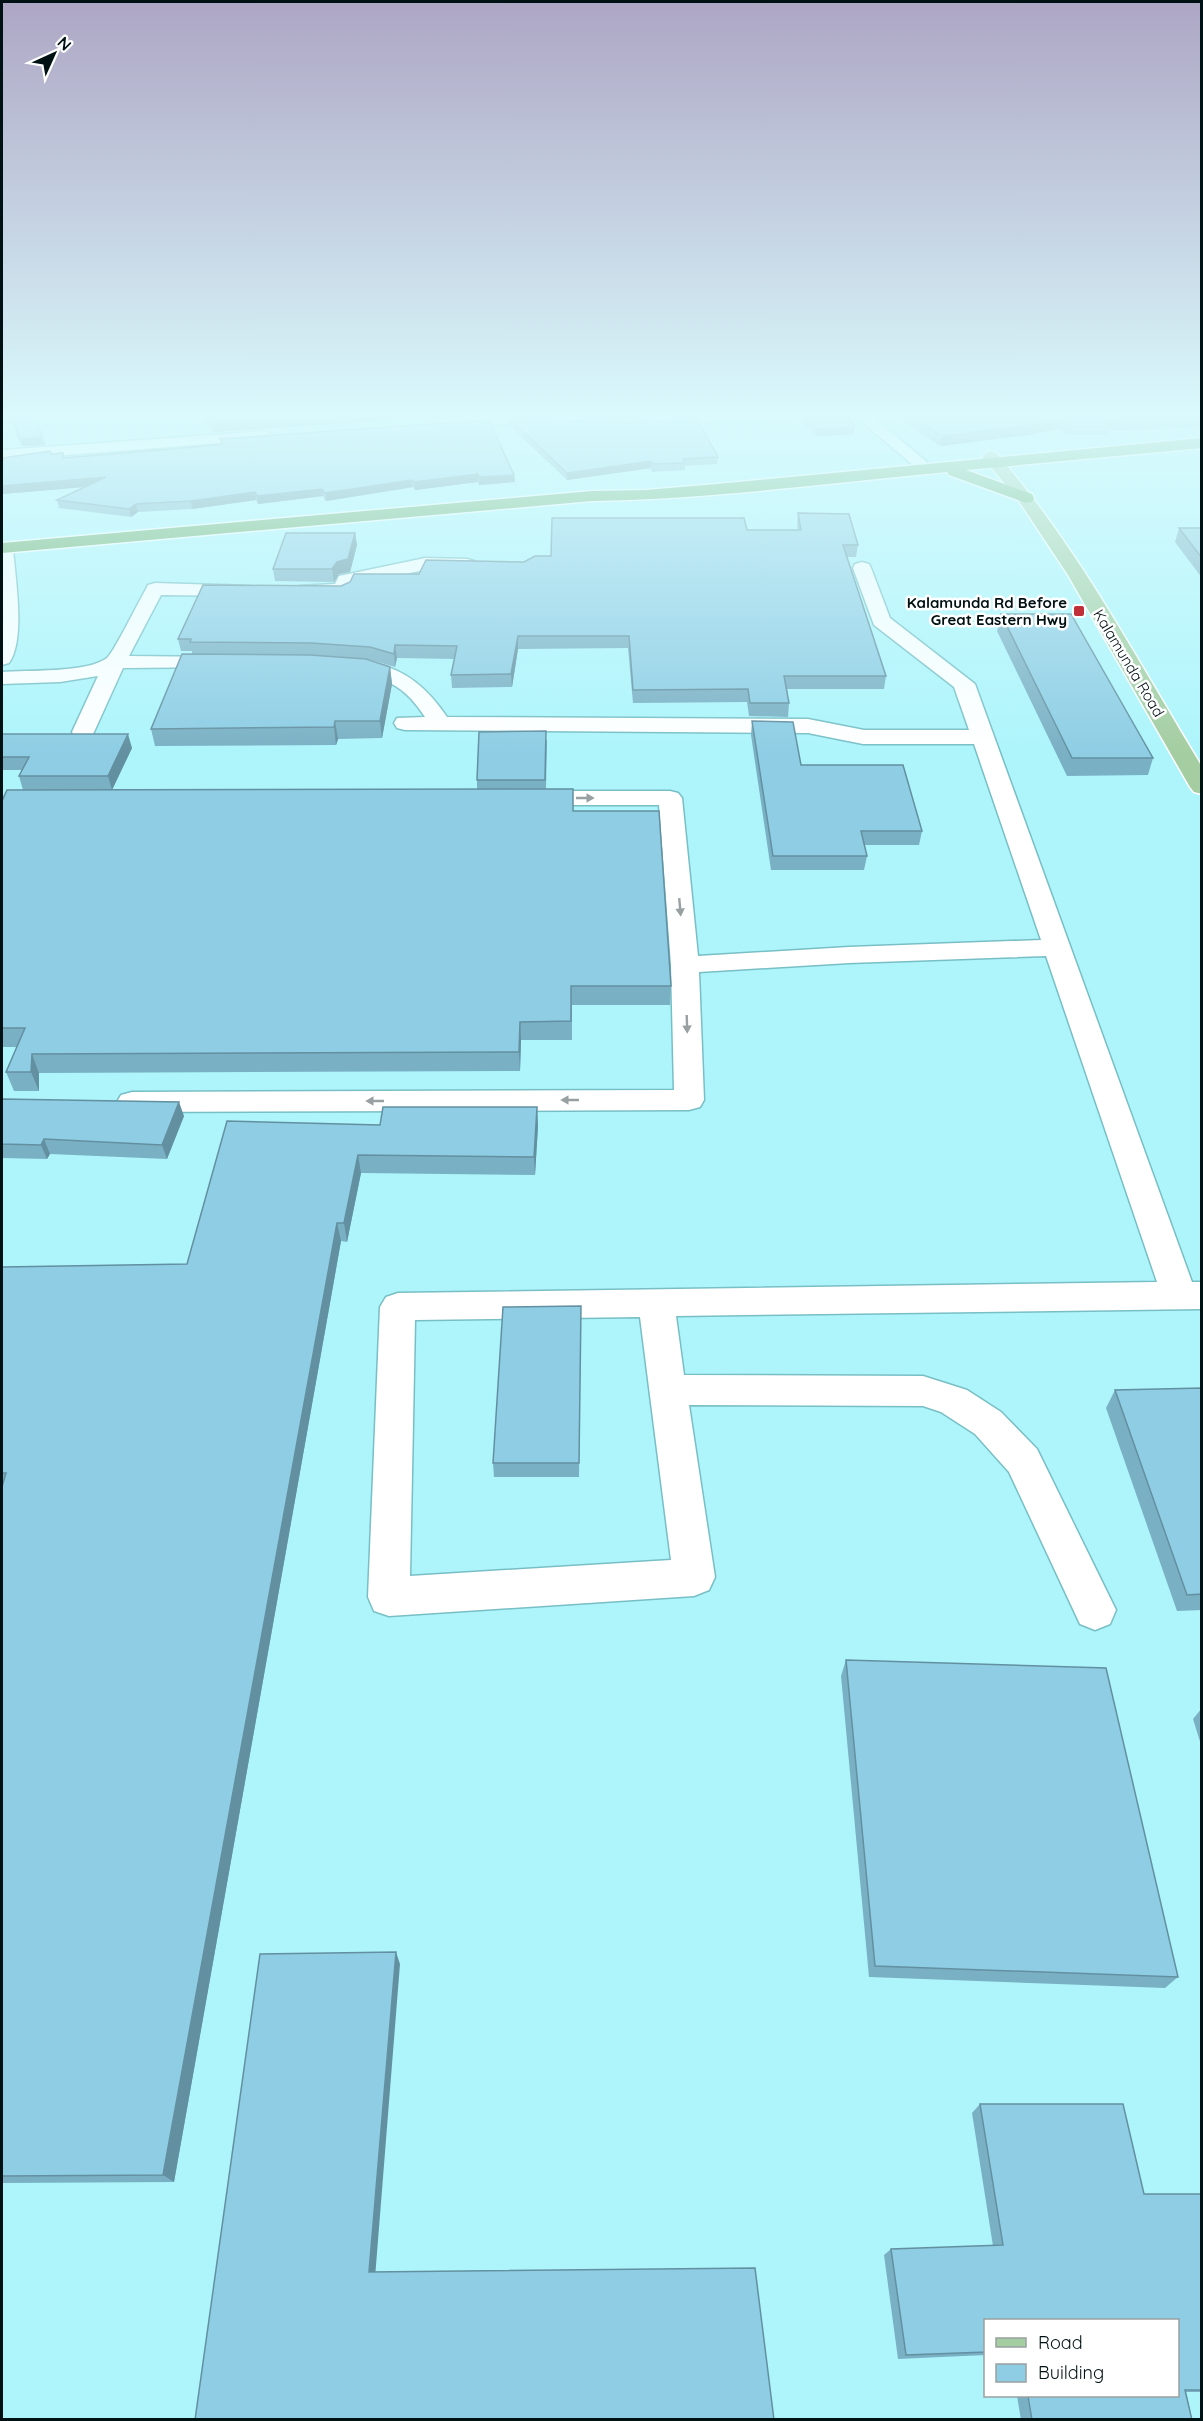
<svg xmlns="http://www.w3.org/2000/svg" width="1203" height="2421" viewBox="0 0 1203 2421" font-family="Quicksand,sans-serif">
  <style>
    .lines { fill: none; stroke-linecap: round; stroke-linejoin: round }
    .minor-casing { stroke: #78bfc5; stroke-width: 3 }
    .major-casing { stroke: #fff; stroke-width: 3 }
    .highway-casing { stroke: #fff; stroke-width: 3 }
    .minor { fill: #fff; fill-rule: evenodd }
    .major { fill: #a4cda1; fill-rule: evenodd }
    .highway { fill: #68ab63; fill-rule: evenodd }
    .wall { fill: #7ab0c4 }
    .shaded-wall { fill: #6390a0 }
    .building { fill: #8ecde4; stroke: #6390a0; stroke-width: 1.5 }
    .oneway { fill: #99a0a1 }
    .poi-dot { fill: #c03039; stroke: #fff; stroke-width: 2 }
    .labels { text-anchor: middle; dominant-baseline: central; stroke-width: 5; stroke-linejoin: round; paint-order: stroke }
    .far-poi-label { font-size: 15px; font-weight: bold; fill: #001113; stroke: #fff; text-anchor: end }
    .far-street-label { font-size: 15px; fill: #001113; stroke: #fff }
  </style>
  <rect width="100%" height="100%" fill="#adf5fb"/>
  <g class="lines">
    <g class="minor-casing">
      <path id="minor" d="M472,416C491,416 585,413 594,422L586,427L511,423L446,428L438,423L446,418Z
        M664,416H722L715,421L653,427L645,422L648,419Z
        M855,416H872L927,462L925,465H913Z
        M266,431L274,436L271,439L2,460V450Z
        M2,543L10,544L13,548C15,577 26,639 9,663L2,665Z
        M425,558L467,559L474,561L476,565L474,569L467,571L425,570L354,584L350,594C335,598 314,598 299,594L297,590L299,586L335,584L339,576Z
        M862,562L869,564L871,568L890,618L975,684L1192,1282H1202V1309L676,1316L684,1375L923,1376L967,1390L1001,1412L1037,1449L1116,1610L1110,1624L1095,1630L1080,1624L1009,1472L975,1434L941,1412L923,1406L689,1405L715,1577L709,1590L694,1596L389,1616L374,1611L368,1597L380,1307L386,1297L398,1293L1157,1282L1046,956L849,963L699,972L704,1100L700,1107L689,1110L132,1112L121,1109L117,1102L121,1095L132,1092L674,1090L671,965L659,805H528L520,803L516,798L520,793L528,791H670L678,793L682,798L698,956L849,947L1041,940L974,744H863L808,733L405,730L397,728L394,723L397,718L425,717C399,677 381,680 341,670L338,666L341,662C352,659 362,661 373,663C407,670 428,689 447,717L808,719L864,730H969L954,687L874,625L853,568L855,564ZM640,1317L671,1560L410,1576L415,1320Z
        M155,583L252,586L254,590L252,594L245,596L161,595L129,656L222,657L229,659L232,663L229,667L123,668L94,732L91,737L83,739L75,737L72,732L98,676L60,682L2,684V672C26,670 88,673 107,658C114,652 139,601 146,589L148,585Z"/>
    </g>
    <g class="major-casing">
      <path id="major" d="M990,451L996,453C1078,547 1137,660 1202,767V794L1194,792L1190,787L1068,575L1019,501L982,456Z"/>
    </g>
    <g class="highway-casing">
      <path id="highway" d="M1202,438V448L966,470L1032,494L1034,498L1032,502L1026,503L949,475L947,472C829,483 711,499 592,501L2,553V543L592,491L645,490L717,484Z"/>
    </g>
    <use href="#minor" class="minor"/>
    <use href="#major" class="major"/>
    <use href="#highway" class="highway"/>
  </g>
  <path class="wall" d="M10,416H33L43,437L45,445L22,446Z
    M202,416H448L213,432Z
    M797,416H845L854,434L816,436Z
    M895,416H1202V427L1109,431L1108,435H1066L1060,428L1029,435L940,446Z
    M509,418L718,457L717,464L685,466V470L652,472L651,468L567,480L509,425Z
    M220,439L514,475L515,482L479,485L478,482L415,490L413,487L326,501L323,496L258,504L256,500L192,509L138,512L131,517L59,508L57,500L85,487L2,494V464L51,454L64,458L184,448L221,444Z
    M798,513L858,545L856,557H847L886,676L884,689H787L789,703L788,717L749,716L747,702L633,703L628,648L518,649L512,687L452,688L451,675L454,659L397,658L395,667L371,660L367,659L390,667L392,684L382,738L338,739L336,745L155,746L151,729L192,654V651H181L178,639L341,586L419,574L524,562L551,556L747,530H798L797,525Z
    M1179,528H1202V578L1175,542Z
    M355,533L357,545L350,572L339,574L334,582L275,581L273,569Z
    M1001,614L1153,758L1148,775L1067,776L997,631Z
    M752,721L801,765L922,831L919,845H864L867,856L864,870H771L751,735Z
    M2,734L132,748L112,790H23L19,776L22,770H2Z
    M547,740L546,789H477V780Z
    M2,801L573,811L671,986L670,1005H572V1040H521L520,1071L39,1073V1091H14L6,1072L17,1047H2Z
    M2,1099L184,1116L167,1159L50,1154L47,1159L2,1158Z
    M537,1107L538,1126L535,1175L361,1173L347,1242L341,1241L174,2182L2,2183V1267L187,1264L380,1125Z
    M581,1306L579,1477H494L493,1463Z
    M1202,1388V1610L1177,1611L1106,1408L1115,1390Z
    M846,1660L1178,1977L1165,1988L869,1977L841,1676Z
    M1202,1708V1748L1193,1719Z
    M980,2104L1144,2194H1202V2392H1186L1192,2420H1021L1017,2396H1178L986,2320V2355L898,2359L884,2255L891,2249L993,2246L972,2113Z"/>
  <path class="shaded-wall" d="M318,416H448L213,432L211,424Z
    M1062,419L1060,428L1029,435L940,446L941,436Z
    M855,426L854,434L816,436L817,429Z
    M43,437L45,445L22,446L20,439Z
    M651,461V468L567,480V473Z
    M478,474V482L415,490L414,482Z
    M514,475L515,482L479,485V477Z
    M106,477L108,485L2,494V486Z
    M412,480L413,487L326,501L325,493Z
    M322,489L323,496L258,504L257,496Z
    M255,492L256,500L192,509L191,501Z
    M136,504L138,512L131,517L129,509Z
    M355,533L357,545L350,572L339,574L334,582L332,569Z
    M518,636V649L512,687L511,674Z
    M395,645L397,658L395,667L394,654Z
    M390,667L392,684L382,738L380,721Z
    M335,721L338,739L336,745L334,727Z
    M128,734L132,748L112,790L108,776Z
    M520,1022L521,1040L520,1071L519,1052Z
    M32,1054L39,1073V1091L31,1072Z
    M179,1102L184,1116L167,1159L162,1145Z
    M537,1107L538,1126L535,1175L534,1157Z
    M44,1139L50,1154L47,1159L41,1145Z
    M358,1155L361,1173L347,1242L344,1223Z
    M337,1223L341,1241L174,2182L163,2175Z
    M396,1952L400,1964L375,2278L369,2272Z"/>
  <path class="building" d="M11,416H33L43,437L20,439Z
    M206,416H318L211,424Z
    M805,416H845L855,426L817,429Z
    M910,416H1202V418L1107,422L1110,426H1068L1062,419L1031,425L941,436Z
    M509,418L630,423L696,418L718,457L683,459L685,463L653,464L651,461L567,473Z
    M489,420L514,475L479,477L478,474L414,482L412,480L325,493L322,489L257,496L255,492L191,501L136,504L129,509L57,500L106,477L2,486V464L3,458L50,451L51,454L63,453V458L184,448L223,444L220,439Z
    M798,513L849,514L858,545H843L886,676H784L789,703H750L748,689L633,690L629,636H518L511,674L451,675L457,646L395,645L394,654L370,647L311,643L190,642L191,639H178L203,585L341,586L350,582L354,574H419L426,560L524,562L535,556H551L552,518H744L747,530H801Z
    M1179,528H1202V558Z
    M286,533H355L348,559L337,562L332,569H273Z
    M1001,614H1071L1153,758H1072Z
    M182,654L310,655L366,659L390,667L380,721H335L334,727L151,729Z
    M752,721L793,722L801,765H903L922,831H861L867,856H773Z
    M546,731L545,780H477L479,732Z
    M2,734H128L108,776H19L29,757H2Z
    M573,789V811H659L671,986H571V1021L520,1022L519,1052L32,1054L31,1072H6L25,1028H2V801L7,790Z
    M2,1099L179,1102L162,1145L44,1139L41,1145L2,1144Z
    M383,1107H537L534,1157L358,1155L344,1223H337L163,2175L2,2176V1487L6,1473H2V1267L187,1264L227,1121L380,1125Z
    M581,1306L579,1463H493L503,1307Z
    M1202,1388V1594L1187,1595L1115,1390Z
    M846,1660L1106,1668L1178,1977L875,1966Z
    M396,1952L369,2272L755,2268L774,2420H195L260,1954Z
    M980,2104H1123L1144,2194H1202V2390H1185L1192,2420H1032L1028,2396H1178V2320H986V2352L906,2355L891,2249L1003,2245Z"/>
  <defs><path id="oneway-solid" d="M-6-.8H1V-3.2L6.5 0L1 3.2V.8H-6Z" transform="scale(1.5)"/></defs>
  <g class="oneway">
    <use href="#oneway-solid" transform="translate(585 798)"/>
    <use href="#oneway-solid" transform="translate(680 907) rotate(85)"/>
    <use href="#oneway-solid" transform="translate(687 1024) rotate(88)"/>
    <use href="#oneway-solid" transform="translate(570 1100) rotate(180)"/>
    <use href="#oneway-solid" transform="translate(375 1101) rotate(180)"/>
  </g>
  <linearGradient id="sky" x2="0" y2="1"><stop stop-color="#ada6c4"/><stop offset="0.55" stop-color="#dafafd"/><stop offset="1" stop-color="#dafafd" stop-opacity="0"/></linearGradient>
  <rect width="1203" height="755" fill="url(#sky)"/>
  <rect class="poi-dot" x="1073" y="605" width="12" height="12" rx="3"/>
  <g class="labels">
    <g class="far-poi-label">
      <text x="1067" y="602">Kalamunda Rd Before<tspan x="1067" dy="17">Great Eastern Hwy</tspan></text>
    </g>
    <g class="far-street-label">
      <text transform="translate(1129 663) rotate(59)">Kalamunda Road</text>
    </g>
  </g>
  <rect width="1203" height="2421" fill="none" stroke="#001113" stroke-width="6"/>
  <rect x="984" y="2319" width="195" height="78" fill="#ffffff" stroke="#99a0a1" stroke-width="1.5"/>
  <rect x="996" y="2338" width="30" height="9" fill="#a4cda1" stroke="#99a0a1" stroke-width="1.5"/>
  <text x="1038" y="2349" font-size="18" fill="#001113">Road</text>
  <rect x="996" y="2364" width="30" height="18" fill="#8ecde4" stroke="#99a0a1" stroke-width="1.5"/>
  <text x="1038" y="2379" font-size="18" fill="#001113">Building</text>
  <g transform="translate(54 54) rotate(45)" stroke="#ffffff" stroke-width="4.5" paint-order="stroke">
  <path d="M0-4.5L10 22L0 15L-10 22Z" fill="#001113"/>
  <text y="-9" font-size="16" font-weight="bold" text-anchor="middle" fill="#001113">N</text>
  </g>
</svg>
